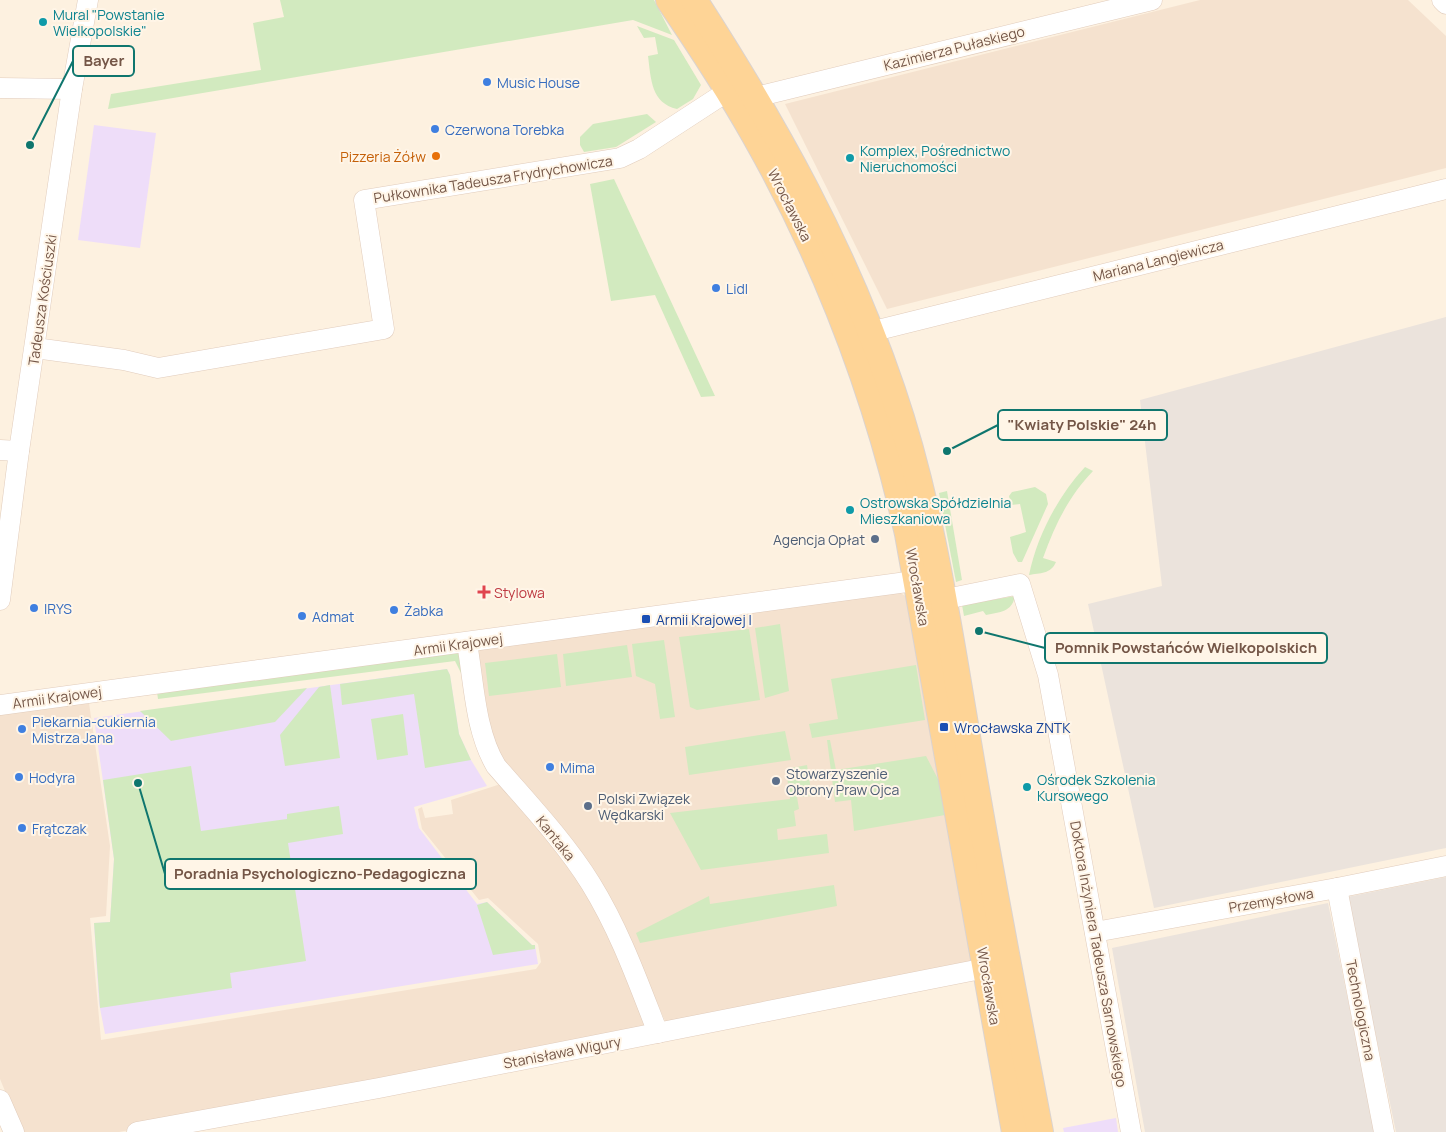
<svg xmlns="http://www.w3.org/2000/svg" width="1446" height="1132" font-family="Manrope,sans-serif">
  <style>
    .residential { fill: #f5e2cf }
    .industrial { fill: #ebe3dc }
    .education { fill: #eeddf9 }
    .green { fill: #d2eabf }
    .lines { fill: none; stroke-linecap: round; stroke-linejoin: round }
    .minor-casing { stroke: #e1ccbc; stroke-width: 21 }
    .major-casing { stroke: #dbd3cf; stroke-width: 28 }
    .minor { stroke: #fff; stroke-width: 20 }
    .major { stroke: #fed496; stroke-width: 26 }
    .culture-dot { fill: #0f9aa8; stroke: #fff5e7; stroke-width: 2 }
    .shop-dot { fill: #3f7fe0; stroke: #fff5e7; stroke-width: 2 }
    .food-dot { fill: #e8710a; stroke: #fff5e7; stroke-width: 2 }
    .service-dot { fill: #5c6f8a; stroke: #fff5e7; stroke-width: 2 }
    .health-dot { fill: #e0444e; stroke: #fff5e7; stroke-width: 2 }
    .transit-dot { fill: #1a4fb4; stroke: #fff5e7; stroke-width: 2 }
    .labels { text-anchor: middle; dominant-baseline: central; stroke-width: 4; stroke-linejoin: round; paint-order: stroke }
    .culture-label { font-size: 14px; fill: #0d838f; stroke: #fff5e7; text-anchor: start }
    .street-label { font-size: 14px; fill: #745647; stroke: #fff5e7 }
    .shop-label { font-size: 14px; fill: #366cbe; stroke: #fff5e7; text-anchor: start }
    .food-label { font-size: 14px; fill: #c56008; stroke: #fff5e7; text-anchor: end }
    .service-label { font-size: 14px; fill: #4e5e75; stroke: #fff5e7; text-anchor: start }
    .health-label { font-size: 14px; fill: #be3a42; stroke: #fff5e7; text-anchor: start }
    .transit-label { font-size: 14px; fill: #164399; stroke: #fff5e7; text-anchor: start }
    .leader { fill: none; stroke: #0f766e; stroke-width: 2 }
    .callout-dot { fill: #0f766e; stroke: #fff5e7; stroke-width: 2 }
    .callout { fill: #fff5e7; stroke: #0f766e; stroke-width: 2 }
    .callout-label { font-size: 15px; text-anchor: middle; font-weight: bold; fill: #745647 }
  </style>
  <rect width="100%" height="100%" fill="#fdf1e0"/>
  <g class="residential">
    <polygon points="1200,0 1408,0 1446,36 1446,168 887,309 785,104"/>
    <polygon points="899,592 916,603 981,963 666,1023 636,957 495,754 474,648"/>
    <polygon points="89,703 110,846 106,916 90,918 101,1040 536,969 541,962 538,944 488,898 479,900 422,829 418,809 422,807 425,818 453,814 451,800 507,782 590,887 650,1030 119,1132 22,1132 0,1079 0,715"/>
  </g>
  <g class="industrial">
    <polygon points="1446,317 1446,848 1154,908 1088,604 1162,586 1140,400"/>
    <polygon points="1446,877 1446,1132 1396,1132 1347,897"/>
    <polygon points="1328,903 1375,1132 1145,1132 1112,948"/>
  </g>
  <g class="education">
    <polygon points="94,125 156,133 140,248 78,240"/>
    <polygon points="447,669 450,675 459,734 471,760 487,786 414,807 419,828 477,904 487,902 532,945 535,945 538,964 105,1034 99,1003 94,923 110,922 114,859 94,718"/>
    <polygon points="1116,1118 1118,1132 1064,1132 1063,1128"/>
  </g>
  <g class="green">
    <polygon points="280,0 654,0 672,35 633,20 108,109 111,94 261,70 253,23 284,17"/>
    <path d="M 637,26 L 674,40 L 701,85 L 693,99 L 677,109 C 651,103 651,79 648,56 L 658,54 L 655,37 L 644,38 Z"/>
    <polygon points="647,114 656,122 616,147 584,152 580,145 580,137 593,124"/>
    <polygon points="614,179 715,396 701,397 655,295 611,301 590,184"/>
    <path d="M 1085,467 L 1093,471 C 1068,497 1055,525 1043,558 L 1056,562 C 1051,574 1040,573 1029,575 C 1037,536 1058,496 1085,467 Z"/>
    <polygon points="1035,487 1046,494 1048,504 1022,562 1018,562 1013,553 1010,537 1026,532 1020,504 1011,505 1009,496 1012,492"/>
    <polygon points="947,491 962,580 956,582 939,493"/>
    <path d="M 1015,596 C 1012,612 1000,612 986,615 L 983,611 L 964,616 L 962,605 Z"/>
    <polygon points="780,624 789,691 765,698 755,628"/>
    <polygon points="749,629 760,700 697,710 690,707 679,637"/>
    <polygon points="664,640 675,717 660,719 655,684 636,676 632,644"/>
    <polygon points="627,645 632,677 566,686 563,654"/>
    <polygon points="461,651 492,765 485,767 470,728 463,677 455,661 158,699 157,692"/>
    <polygon points="557,654 561,687 489,696 485,663"/>
    <polygon points="916,665 925,720 812,738 809,724 838,719 831,679"/>
    <polygon points="447,669 450,675 459,734 471,760 425,768 414,694 342,705 340,684"/>
    <polygon points="330,685 340,758 285,766 280,735 319,687"/>
    <polygon points="307,688 275,722 171,741 140,711"/>
    <polygon points="403,714 408,755 377,760 371,719"/>
    <polygon points="785,731 791,760 689,775 685,747"/>
    <polygon points="827,740 830,740 836,770 926,756 939,781 945,815 854,831 851,800 835,802"/>
    <polygon points="807,765 812,796 797,797 799,809 794,811 796,826 777,829 778,840 827,834 829,853 701,870 670,813 790,799 786,769"/>
    <polygon points="191,766 201,831 287,819 287,814 339,806 343,834 288,843 306,961 230,973 232,988 100,1008 94,923 110,922 114,859 103,780"/>
    <polygon points="834,885 837,906 640,943 636,933 709,896 710,904"/>
    <polygon points="487,902 532,945 535,945 535,949 493,955 477,905"/>
  </g>
  <g class="lines">
    <defs>
      <g id="minor">
        <polyline points="1442,0 1446,4"/>
        <polyline points="0,88 72,89"/>
        <polyline points="858,335 1446,189"/>
        <polyline points="35,348 124,360 158,368 384,329 364,200 620,158 639,149 728,91 756,97 1152,0"/>
        <polyline points="0,450 19,451"/>
        <polyline points="0,600 19,451 72,89 88,0"/>
        <polyline points="931,602 1020,584 1048,675 1131,1132"/>
        <path d="M 467,643 C 474,683 475,731 496,766 C 529,804 565,842 591,884 C 620,931 638,982 658,1033"/>
        <polyline points="0,705 929,579"/>
        <polyline points="1337,888 1384,1132"/>
        <polyline points="1095,932 1337,888 1446,866"/>
        <polyline points="0,1100 14,1132"/>
        <polyline points="137,1132 379,1088 986,968"/>
      </g>
      <g id="major">
        <path d="M 669,0 C 699,44 728,88 754,134 C 825,259 877,395 908,534 L 1015,1132"/>
        <path d="M 694,0 C 776,127 843,246 892,390 C 932,507 949,632 970,754 C 991,880 1016,1006 1040,1132"/>
      </g>
    </defs>
    <use href="#minor" class="minor-casing"/>
    <use href="#major" class="major-casing"/>
    <use href="#minor" class="minor"/>
    <use href="#major" class="major"/>
  </g>
  <g class="culture-dot">
    <circle cx="43" cy="22" r="5"/>
    <circle cx="850" cy="158" r="5"/>
    <circle cx="850" cy="510" r="5"/>
    <circle cx="1027" cy="787" r="5"/>
  </g>
  <g class="shop-dot">
    <circle cx="487" cy="82" r="5"/>
    <circle cx="435" cy="129" r="5"/>
    <circle cx="716" cy="288" r="5"/>
    <circle cx="34" cy="608" r="5"/>
    <circle cx="394" cy="610" r="5"/>
    <circle cx="302" cy="616" r="5"/>
    <circle cx="22" cy="729" r="5"/>
    <circle cx="550" cy="767" r="5"/>
    <circle cx="19" cy="777" r="5"/>
    <circle cx="22" cy="828" r="5"/>
  </g>
  <circle class="food-dot" cx="436" cy="156" r="5"/>
  <g class="service-dot">
    <circle cx="875" cy="539" r="5"/>
    <circle cx="776" cy="781" r="5"/>
    <circle cx="588" cy="806" r="5"/>
  </g>
  <path class="health-dot" d="M481.5 584.5h5v5h5v5h-5v5h-5v-5h-5v-5h5z"/>
  <g class="transit-dot">
    <rect x="641" y="614" width="10" height="10" rx="2.5"/>
    <rect x="939" y="722" width="10" height="10" rx="2.5"/>
  </g>
  <g class="labels">
    <g class="culture-label">
      <text x="53" y="14">Mural "Powstanie<tspan x="53" dy="16">Wielkopolskie"</tspan></text>
      <text x="860" y="150">Komplex, Pośrednictwo<tspan x="860" dy="16">Nieruchomości</tspan></text>
      <text x="860" y="502">Ostrowska Spółdzielnia<tspan x="860" dy="16">Mieszkaniowa</tspan></text>
      <text x="1037" y="779">Ośrodek Szkolenia<tspan x="1037" dy="16">Kursowego</tspan></text>
    </g>
    <g class="street-label">
      <text transform="translate(954 48) rotate(-14)">Kazimierza Pułaskiego</text>
      <text transform="translate(493 179) rotate(-9)">Pułkownika Tadeusza Frydrychowicza</text>
      <text transform="translate(790 205) rotate(63)">Wrocławska</text>
      <text transform="translate(1158 260) rotate(-14)">Mariana Langiewicza</text>
      <text transform="translate(42 300) rotate(-82)">Tadeusza Kościuszki</text>
      <text transform="translate(918 587) rotate(80)">Wrocławska</text>
      <text transform="translate(458 644) rotate(-8)">Armii Krajowej</text>
      <text transform="translate(57 697) rotate(-8)">Armii Krajowej</text>
      <text transform="translate(556 838) rotate(51)">Kantaka</text>
      <text transform="translate(1271 900) rotate(-10)">Przemysłowa</text>
      <text transform="translate(1099 954) rotate(80)">Doktora Inżyniera Tadeusza Sarnowskiego</text>
      <text transform="translate(989 986) rotate(80)">Wrocławska</text>
      <text transform="translate(1361 1010) rotate(79)">Technologiczna</text>
      <text transform="translate(562 1052) rotate(-11)">Stanisława Wigury</text>
    </g>
    <g class="shop-label">
      <text x="497" y="82">Music House</text>
      <text x="445" y="129">Czerwona Torebka</text>
      <text x="726" y="288">Lidl</text>
      <text x="44" y="608">IRYS</text>
      <text x="404" y="610">Żabka</text>
      <text x="312" y="616">Admat</text>
      <text x="32" y="721">Piekarnia-cukiernia<tspan x="32" dy="16">Mistrza Jana</tspan></text>
      <text x="560" y="767">Mima</text>
      <text x="29" y="777">Hodyra</text>
      <text x="32" y="828">Frątczak</text>
    </g>
    <g class="food-label">
      <text x="426" y="156">Pizzeria Żółw</text>
    </g>
    <g class="service-label">
      <text x="865" y="539" text-anchor="end">Agencja Opłat</text>
      <text x="786" y="773">Stowarzyszenie<tspan x="786" dy="16">Obrony Praw Ojca</tspan></text>
      <text x="598" y="798">Polski Związek<tspan x="598" dy="16">Wędkarski</tspan></text>
    </g>
    <g class="health-label">
      <text x="494" y="592">Stylowa</text>
    </g>
    <g class="transit-label">
      <text x="656" y="619">Armii Krajowej I</text>
      <text x="954" y="727">Wrocławska ZNTK</text>
    </g>
  </g>
  <path class="leader" d="M30 145L73 61M947 451L998 425M979 631L1045 648M138 783L165 874"/>
  <g class="callout-dot">
    <circle cx="30" cy="145" r="5"/>
    <circle cx="947" cy="451" r="5"/>
    <circle cx="979" cy="631" r="5"/>
    <circle cx="138" cy="783" r="5"/>
  </g>
  <g class="callout">
    <rect x="73" y="46" width="61" height="30" rx="5"/>
    <rect x="998" y="410" width="169" height="30" rx="5"/>
    <rect x="1045" y="633" width="282" height="30" rx="5"/>
    <rect x="165" y="859" width="311" height="30" rx="5"/>
  </g>
  <g class="callout-label">
    <text x="104" y="66">Bayer</text>
    <text x="1082" y="430">"Kwiaty Polskie" 24h</text>
    <text x="1186" y="653">Pomnik Powstańców Wielkopolskich</text>
    <text x="320" y="879">Poradnia Psychologiczno-Pedagogiczna</text>
  </g>
</svg>
